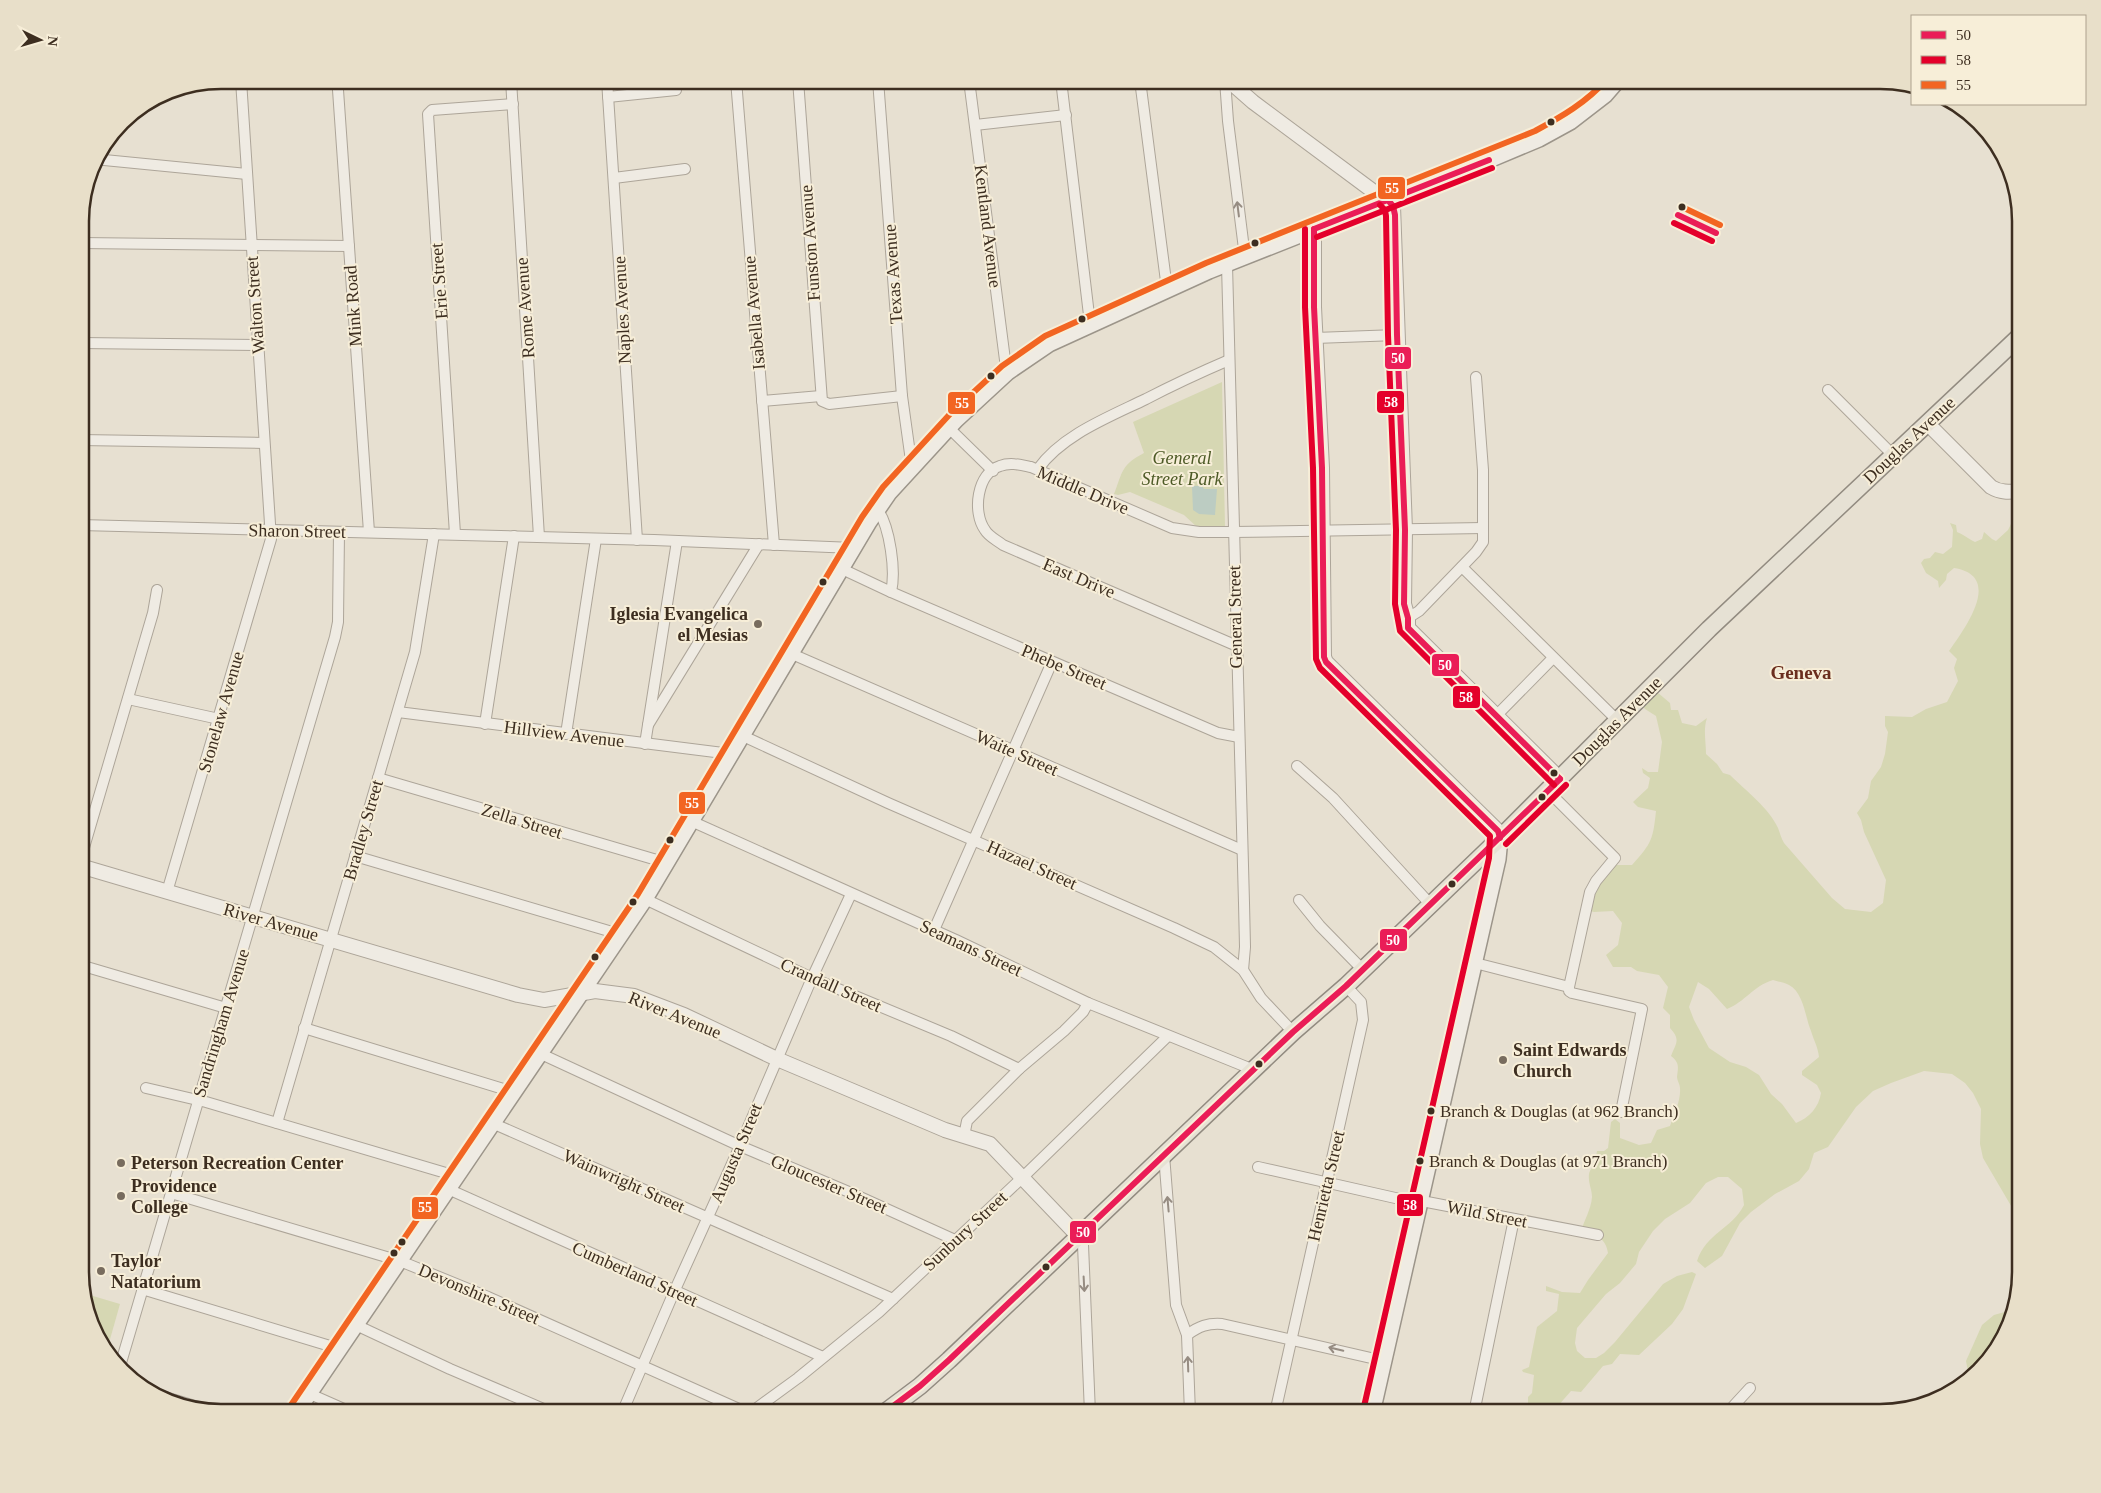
<svg xmlns="http://www.w3.org/2000/svg" width="2101" height="1493" font-family="Georgia,serif">
  <style>
    .green { fill: #d6d7b3; fill-rule: evenodd }
    .water { fill: #bcccc2 }
    .lines { fill: none; stroke-linecap: round; stroke-linejoin: round }
    .minor-casing { stroke: #ada599; stroke-width: 12 }
    .tertiary-casing { stroke: #ada599; stroke-width: 16 }
    .secondary-casing { stroke: #9c958a; stroke-width: 18 }
    .primary-casing { stroke: #928b80; stroke-width: 19 }
    .minor { stroke: #efebe3; stroke-width: 10 }
    .tertiary { stroke: #efebe3; stroke-width: 14 }
    .secondary { stroke: #efebe3; stroke-width: 15 }
    .primary { stroke: #e6e1d4; stroke-width: 16 }
    .bus-1-casing { stroke: #f7eed8; stroke-width: 10 }
    .bus-2-casing { stroke: #f7eed8; stroke-width: 10 }
    .bus-3-casing { stroke: #f7eed8; stroke-width: 10 }
    .bus-1 { stroke: #ea1d57; stroke-width: 6 }
    .bus-2 { stroke: #e4002b; stroke-width: 6 }
    .bus-3 { stroke: #f26522; stroke-width: 6 }
    .oneway { stroke: #968c82 }
    .bus-dot { fill: #3d2e20; stroke: #f7eed8; stroke-width: 2 }
    .poi-dot { fill: #786c5e; stroke: #f7eed8; stroke-width: 2 }
    .labels { text-anchor: middle; dominant-baseline: central; stroke-width: 4; stroke-linejoin: round; paint-order: stroke }
    .bus-label { font-size: 17px; fill: #3d2e20; stroke: #f7eed8; text-anchor: start }
    .street-label { font-size: 18px; fill: #3d2e20; stroke: #f7eed8 }
    .park-label { font-size: 18px; font-style: italic; fill: #4d5a26; stroke: #f7eed8 }
    .poi-label { font-size: 18px; font-weight: bold; fill: #3d2e20; stroke: #f7eed8; text-anchor: start }
    .neighbourhood-label { font-size: 19px; font-weight: bold; fill: #6b2e1e; stroke: #f7eed8 }
    .rim { fill: none; stroke: #3d2e20; stroke-width: 2.5 }
    .line-badge { stroke: #f7eed8; stroke-width: 2 }
    .badge-label { font-size: 14px; text-anchor: middle; font-weight: bold; fill: #fff }
  </style>
  <rect width="100%" height="100%" fill="#e7e0d1"/>
  <g class="green">
    <path d="M 1222,382 L 1225,527 L 1197,527 L 1184,515 L 1130,492 L 1118,495 L 1114,494 C 1123,471 1121,465 1144,453 L 1133,422 Z"/>
    <path d="M 1950,523 L 1956,525 L 1957,532 C 1965,535 1968,539 1975,542 L 1982,539 L 1984,532 L 1992,539 L 1996,541 L 2008,530 L 2011,524 L 2021,527 L 2021,1265 L 2013,1253 L 2018,1223 L 2017,1216 L 1983,1158 L 1980,1144 L 1981,1109 L 1973,1093 L 1965,1083 L 1952,1074 L 1924,1071 L 1891,1083 L 1873,1091 L 1856,1107 L 1828,1147 L 1814,1153 L 1809,1169 L 1799,1181 L 1775,1194 L 1751,1212 L 1740,1223 L 1722,1256 L 1705,1268 L 1697,1261 C 1707,1232 1731,1230 1744,1205 L 1742,1189 L 1728,1177 L 1718,1177 L 1706,1183 L 1690,1203 L 1665,1219 L 1653,1231 L 1639,1252 L 1636,1264 L 1620,1283 L 1606,1294 L 1577,1328 L 1575,1343 L 1577,1351 L 1585,1358 L 1596,1358 L 1604,1353 L 1615,1342 L 1663,1284 L 1677,1276 L 1692,1272 L 1696,1274 L 1683,1309 L 1672,1324 L 1639,1355 L 1620,1354 L 1612,1364 L 1603,1366 L 1581,1392 L 1571,1391 L 1557,1407 L 1554,1413 L 1528,1413 L 1528,1397 L 1532,1393 L 1534,1375 L 1523,1372 L 1522,1370 L 1529,1367 L 1537,1327 L 1557,1311 L 1559,1294 L 1546,1291 L 1546,1286 L 1562,1292 L 1580,1293 L 1588,1280 L 1608,1253 C 1606,1237 1595,1235 1581,1232 C 1584,1220 1591,1210 1592,1197 C 1592,1189 1588,1183 1589,1174 C 1590,1169 1593,1167 1595,1163 C 1596,1160 1596,1155 1597,1151 L 1604,1151 L 1608,1148 L 1611,1122 L 1615,1119 L 1620,1123 L 1620,1138 L 1639,1145 L 1651,1143 L 1657,1130 L 1670,1126 C 1674,1114 1681,1101 1680,1088 C 1680,1084 1677,1081 1677,1077 C 1678,1067 1680,1063 1671,1056 C 1676,1043 1681,1040 1670,1028 L 1670,1015 L 1663,1008 L 1668,987 L 1659,975 L 1637,971 L 1631,967 L 1613,967 L 1606,955 L 1618,945 L 1622,923 L 1613,911 L 1594,912 L 1582,909 L 1603,865 L 1632,865 C 1652,843 1653,839 1656,811 L 1638,807 L 1633,802 L 1648,788 L 1650,778 L 1643,773 L 1642,768 L 1648,772 L 1658,772 L 1662,742 L 1656,716 L 1645,709 L 1637,700 L 1651,687 L 1670,703 L 1671,710 L 1678,710 L 1682,723 L 1696,726 L 1707,718 C 1703,730 1706,741 1706,754 L 1717,764 L 1723,773 L 1730,775 C 1746,791 1769,808 1778,828 C 1780,833 1781,838 1784,843 L 1832,898 L 1845,909 L 1871,912 L 1883,903 L 1886,880 L 1864,832 L 1861,820 L 1857,813 L 1868,798 L 1871,781 L 1881,767 L 1885,754 L 1888,732 L 1885,726 L 1885,716 L 1912,717 L 1926,709 L 1947,702 L 1958,681 L 1954,668 L 1957,659 L 1949,651 C 1965,628 2004,576 1954,568 L 1947,574 L 1946,580 L 1939,588 L 1938,581 L 1926,573 L 1921,563 L 1924,559 L 1930,558 L 1935,552 L 1943,554 L 1952,547 L 1953,530 ZM 1773,980 C 1778,982 1784,982 1789,985 C 1804,993 1805,1017 1811,1031 C 1814,1041 1818,1047 1819,1057 L 1802,1071 L 1802,1075 L 1817,1085 L 1821,1093 C 1819,1107 1809,1118 1796,1123 L 1782,1104 L 1771,1094 L 1759,1075 L 1746,1067 L 1730,1062 L 1709,1048 L 1694,1020 L 1689,1007 L 1698,982 L 1709,989 L 1727,1009 C 1745,1002 1753,986 1773,980 Z"/>
    <polygon points="83,1293 120,1304 107,1350 95,1335"/>
    <polygon points="2015,1309 2014,1318 1992,1358 1969,1377 1966,1361 1982,1325 1994,1315"/>
  </g>
  <polygon class="water" points="1202,486 1204,489 1217,489 1215,515 1199,514 1193,510 1192,486"/>
  <g class="lines">
    <defs>
      <g id="minor">
        <polyline points="339,80 338,90 369,532"/>
        <polyline points="511,80 539,537"/>
        <polyline points="607,80 637,540"/>
        <polyline points="736,80 774,545"/>
        <polyline points="798,80 822,401 829,404 902,396"/>
        <polyline points="878,80 902,396 912,468"/>
        <polyline points="969,80 1005,360 1008,372"/>
        <polyline points="1061,80 1089,315 1093,324"/>
        <polyline points="1140,80 1167,289"/>
        <polyline points="1225,80 1228,121 1245,257"/>
        <polyline points="608,97 676,90"/>
        <polyline points="975,125 1066,115"/>
        <polyline points="94,159 247,174"/>
        <polyline points="614,178 685,169"/>
        <polyline points="80,243 349,246"/>
        <polyline points="1227,265 1244,903 1245,947 1243,970"/>
        <polyline points="1315,338 1397,335"/>
        <polyline points="80,343 257,345"/>
        <polyline points="1828,390 1893,455"/>
        <polyline points="762,401 821,396"/>
        <polyline points="949,428 993,471"/>
        <polyline points="80,440 264,443"/>
        <path d="M 1038,469 C 1062,435 1109,417 1146,399 C 1173,385 1201,372 1229,360"/>
        <path d="M 878,510 C 890,528 896,571 891,592"/>
        <polyline points="80,525 654,540 854,548"/>
        <polyline points="455,534 428,114 432,110 513,104"/>
        <polyline points="1462,567 1618,721"/>
        <polyline points="842,569 891,592 1218,733 1239,737"/>
        <polyline points="1408,618 1419,611 1476,552 1483,542 1483,470 1476,377"/>
        <path d="M 1237,646 L 1003,545 C 997,540 989,537 985,530 C 972,512 977,473 1000,466 C 1010,462 1021,465 1031,467 L 1172,528 L 1199,532 L 1233,532 L 1483,528"/>
        <polyline points="792,654 1242,850"/>
        <polyline points="128,699 219,719"/>
        <polyline points="398,712 731,754"/>
        <polyline points="1495,717 1553,658"/>
        <polyline points="485,724 514,536"/>
        <polyline points="648,725 759,544"/>
        <polyline points="566,734 596,539"/>
        <polyline points="743,736 888,803 1174,928 1214,947 1243,970 1261,998 1293,1032"/>
        <polyline points="645,744 677,541"/>
        <polyline points="1297,766 1333,798 1431,905"/>
        <polyline points="378,778 667,863"/>
        <polyline points="1548,791 1615,858 1596,881 1590,892 1569,987"/>
        <polyline points="691,821 956,940 1088,1003 1254,1070"/>
        <polyline points="355,856 619,934"/>
        <polyline points="80,861 153,613 157,590"/>
        <polyline points="167,892 271,539 241,80"/>
        <polyline points="645,899 812,978 951,1036 1019,1069"/>
        <polyline points="1299,900 1320,926 1363,970"/>
        <polyline points="934,930 1052,662"/>
        <polyline points="1475,963 1569,987"/>
        <polyline points="80,965 226,1008"/>
        <polyline points="1569,987 1569,991 1572,993 1642,1009 1621,1112"/>
        <polyline points="304,1028 513,1092"/>
        <polyline points="539,1053 740,1146 849,1192 955,1240"/>
        <polyline points="146,1088 206,1102 456,1176"/>
        <polyline points="277,1123 415,652 434,534"/>
        <polyline points="492,1123 893,1299"/>
        <polyline points="964,1136 967,1121 1019,1069 1064,1031 1083,1012 1088,1003"/>
        <polyline points="1164,1155 1176,1305 1187,1335 1190,1413"/>
        <polyline points="1258,1167 1413,1202 1427,1202 1598,1235"/>
        <polyline points="448,1189 823,1357"/>
        <polyline points="171,1193 400,1261 488,1297 748,1413"/>
        <polyline points="1078,1236 1083,1245 1090,1413"/>
        <polyline points="142,1289 340,1349"/>
        <polyline points="356,1325 450,1369 553,1413"/>
        <path d="M 1187,1335 C 1199,1326 1208,1323 1222,1324 L 1384,1361"/>
        <polyline points="120,1366 335,637 338,622 339,532"/>
        <polyline points="152,1393 218,1413"/>
        <polyline points="310,1394 353,1413"/>
        <polyline points="622,1413 674,1292 740,1146 812,978 851,894"/>
        <polyline points="750,1413 798,1378 879,1312 1023,1177 1168,1036"/>
        <polyline points="1275,1413 1363,1020 1361,1002 1346,986"/>
        <polyline points="1474,1413 1514,1219"/>
        <polyline points="1727,1413 1750,1388"/>
      </g>
      <g id="tertiary">
        <polyline points="1228,80 1253,102 1393,206 1405,530 1404,604 1408,618 1408,628 1560,779"/>
        <polyline points="1314,229 1314,307 1322,468 1324,657 1326,662 1498,831 1500,838"/>
        <path d="M 1927,423 L 1991,487 C 2001,493 2009,492 2021,491"/>
        <polyline points="80,866 518,995 544,1000 595,991 634,996 684,1015 777,1059 879,1102 945,1130 990,1144 1078,1236"/>
      </g>
      <g id="secondary">
        <polyline points="296,1413 645,899 869,522 889,493 956,420 1008,372 1049,344 1209,271 1489,160 1539,139 1570,122 1605,95 1618,80"/>
        <polyline points="1372,1413 1498,859 1500,838"/>
      </g>
      <polyline id="primary" points="884,1413 920,1386 949,1360 1293,1032 1346,986 1500,838 1709,629 2021,335"/>
    </defs>
    <use href="#minor" class="minor-casing"/>
    <use href="#tertiary" class="tertiary-casing"/>
    <use href="#secondary" class="secondary-casing"/>
    <use href="#primary" class="primary-casing"/>
    <use href="#minor" class="minor"/>
    <use href="#tertiary" class="tertiary"/>
    <use href="#secondary" class="secondary"/>
    <use href="#primary" class="primary"/>
    <defs>
      <g id="bus-1">
        <polyline points="1387,199 1393,206 1395,215 1397,335 1405,530 1404,604 1408,618 1408,628 1560,779"/>
        <polyline points="1678,215 1716,233"/>
        <polyline points="1314,229 1314,307 1322,468 1324,657 1326,662 1498,831 1500,838"/>
        <polyline points="1314,229 1489,160"/>
        <polyline points="884,1413 920,1386 949,1360 1293,1032 1346,986 1560,779"/>
      </g>
      <g id="bus-2">
        <polyline points="1380,205 1385,210 1386,216 1388,335 1396,530 1395,604 1400,631 1554,785"/>
        <polyline points="1674,223 1712,241"/>
        <polyline points="1305,229 1305,307 1313,468 1316,659 1320,668 1490,836 1489,858 1363,1411"/>
        <polyline points="1317,237 1492,168"/>
        <polyline points="1506,844 1566,785"/>
      </g>
      <g id="bus-3">
        <polyline points="1682,207 1720,225"/>
        <path d="M 289,1408 L 638,894 L 862,517 L 883,487 L 950,414 L 1002,366 L 1045,336 L 1206,263 L 1535,131 C 1561,117 1587,102 1606,80"/>
      </g>
    </defs>
    <use href="#bus-1" class="bus-1-casing"/>
    <use href="#bus-2" class="bus-2-casing"/>
    <use href="#bus-3" class="bus-3-casing"/>
    <use href="#bus-1" class="bus-1"/>
    <use href="#bus-2" class="bus-2"/>
    <use href="#bus-3" class="bus-3"/>
  </g>
  <defs><path id="oneway-shaft" d="M-6 0H5M1.5-3L5.5 0L1.5 3" fill="none" stroke-width="1.6" stroke-linecap="round" stroke-linejoin="round" transform="scale(1.25)"/></defs>
  <g class="oneway">
    <use href="#oneway-shaft" transform="translate(1238 209) rotate(-97)"/>
    <use href="#oneway-shaft" transform="translate(1168 1204) rotate(-95)"/>
    <use href="#oneway-shaft" transform="translate(1084 1284) rotate(87)"/>
    <use href="#oneway-shaft" transform="translate(1336 1349) rotate(-167)"/>
    <use href="#oneway-shaft" transform="translate(1188 1364) rotate(-92)"/>
  </g>
  <g class="bus-dot">
    <circle cx="1551" cy="122" r="4.5"/>
    <circle cx="1682" cy="207" r="4.5"/>
    <circle cx="1255" cy="243" r="4.5"/>
    <circle cx="1082" cy="319" r="4.5"/>
    <circle cx="991" cy="376" r="4.5"/>
    <circle cx="823" cy="582" r="4.5"/>
    <circle cx="1554" cy="773" r="4.5"/>
    <circle cx="1542" cy="797" r="4.5"/>
    <circle cx="670" cy="840" r="4.5"/>
    <circle cx="1452" cy="884" r="4.5"/>
    <circle cx="633" cy="902" r="4.5"/>
    <circle cx="595" cy="957" r="4.5"/>
    <circle cx="1259" cy="1064" r="4.5"/>
    <circle cx="1431" cy="1111" r="4.5"/>
    <circle cx="1420" cy="1161" r="4.5"/>
    <circle cx="402" cy="1242" r="4.5"/>
    <circle cx="394" cy="1253" r="4.5"/>
    <circle cx="1046" cy="1267" r="4.5"/>
  </g>
  <g class="poi-dot">
    <circle cx="758" cy="624" r="5"/>
    <circle cx="1503" cy="1060" r="5"/>
    <circle cx="121" cy="1163" r="5"/>
    <circle cx="121" cy="1196" r="5"/>
    <circle cx="101" cy="1271" r="5"/>
  </g>
  <g class="labels">
    <g class="bus-label">
      <text x="1440" y="1111">Branch &amp; Douglas (at 962 Branch)</text>
      <text x="1429" y="1161">Branch &amp; Douglas (at 971 Branch)</text>
    </g>
    <g class="street-label">
      <text transform="translate(988 226) rotate(83)">Kentland Avenue</text>
      <text transform="translate(810 243) rotate(-94)">Funston Avenue</text>
      <text transform="translate(893 274) rotate(-94)">Texas Avenue</text>
      <text transform="translate(439 281) rotate(-94)">Erie Street</text>
      <text transform="translate(255 305) rotate(-94)">Walton Street</text>
      <text transform="translate(353 306) rotate(-94)">Mink Road</text>
      <text transform="translate(525 308) rotate(-94)">Rome Avenue</text>
      <text transform="translate(622 310) rotate(-93)">Naples Avenue</text>
      <text transform="translate(754 313) rotate(-95)">Isabella Avenue</text>
      <text transform="translate(1909 440) rotate(-43)">Douglas Avenue</text>
      <text transform="translate(1083 490) rotate(23)">Middle Drive</text>
      <text transform="translate(297 531) rotate(1)">Sharon Street</text>
      <text transform="translate(1079 578) rotate(23)">East Drive</text>
      <text transform="translate(1235 617) rotate(-91)">General Street</text>
      <text transform="translate(1064 667) rotate(23)">Phebe Street</text>
      <text transform="translate(221 712) rotate(-74)">Stonelaw Avenue</text>
      <text transform="translate(1617 721) rotate(-45)">Douglas Avenue</text>
      <text transform="translate(564 734) rotate(7)">Hillview Avenue</text>
      <text transform="translate(1017 753) rotate(24)">Waite Street</text>
      <text transform="translate(522 821) rotate(17)">Zella Street</text>
      <text transform="translate(363 830) rotate(-74)">Bradley Street</text>
      <text transform="translate(1032 865) rotate(24)">Hazael Street</text>
      <text transform="translate(271 922) rotate(16)">River Avenue</text>
      <text transform="translate(971 948) rotate(25)">Seamans Street</text>
      <text transform="translate(831 985) rotate(24)">Crandall Street</text>
      <text transform="translate(675 1015) rotate(22)">River Avenue</text>
      <text transform="translate(221 1023) rotate(-73)">Sandringham Avenue</text>
      <text transform="translate(736 1153) rotate(-67)">Augusta Street</text>
      <text transform="translate(624 1181) rotate(24)">Wainwright Street</text>
      <text transform="translate(829 1184) rotate(23)">Gloucester Street</text>
      <text transform="translate(1326 1186) rotate(-77)">Henrietta Street</text>
      <text transform="translate(1487 1214) rotate(11)">Wild Street</text>
      <text transform="translate(965 1231) rotate(-43)">Sunbury Street</text>
      <text transform="translate(635 1274) rotate(24)">Cumberland Street</text>
      <text transform="translate(479 1294) rotate(23)">Devonshire Street</text>
    </g>
    <g class="park-label">
      <text x="1182" y="458">General<tspan x="1182" dy="21">Street Park</tspan></text>
    </g>
    <g class="poi-label">
      <text x="748" y="614" text-anchor="end">Iglesia Evangelica<tspan x="748" dy="21">el Mesias</tspan></text>
      <text x="1513" y="1050">Saint Edwards<tspan x="1513" dy="21">Church</tspan></text>
      <text x="131" y="1163">Peterson Recreation Center</text>
      <text x="131" y="1186">Providence<tspan x="131" dy="21">College</tspan></text>
      <text x="111" y="1261">Taylor<tspan x="111" dy="21">Natatorium</tspan></text>
    </g>
    <g class="neighbourhood-label">
      <text x="1801" y="672">Geneva</text>
    </g>
  </g>
  <path d="M0 0H2101V1493H0ZM221 89H1880A132 132 0 0 1 2012 221V1272A132 132 0 0 1 1880 1404H221A132 132 0 0 1 89 1272V221A132 132 0 0 1 221 89Z" fill="#e8dfc9" fill-rule="evenodd"/>
  <path class="rim" d="M221 89H1880A132 132 0 0 1 2012 221V1272A132 132 0 0 1 1880 1404H221A132 132 0 0 1 89 1272V221A132 132 0 0 1 221 89Z"/>
  <g class="line-badge">
    <rect x="1377" y="176" width="29" height="24" rx="5" fill="#f26522"/>
    <rect x="1384" y="346" width="28" height="24" rx="5" fill="#ea1d57"/>
    <rect x="1376" y="390" width="29" height="24" rx="5" fill="#e4002b"/>
    <rect x="947" y="391" width="29" height="24" rx="5" fill="#f26522"/>
    <rect x="1431" y="653" width="29" height="24" rx="5" fill="#ea1d57"/>
    <rect x="1452" y="685" width="29" height="24" rx="5" fill="#e4002b"/>
    <rect x="678" y="791" width="28" height="24" rx="5" fill="#f26522"/>
    <rect x="1379" y="928" width="29" height="24" rx="5" fill="#ea1d57"/>
    <rect x="1396" y="1193" width="28" height="24" rx="5" fill="#e4002b"/>
    <rect x="411" y="1196" width="28" height="24" rx="5" fill="#f26522"/>
    <rect x="1069" y="1220" width="28" height="24" rx="5" fill="#ea1d57"/>
  </g>
  <g class="badge-label">
    <text x="1392" y="193">55</text>
    <text x="1398" y="363">50</text>
    <text x="1391" y="407">58</text>
    <text x="962" y="408">55</text>
    <text x="1445" y="670">50</text>
    <text x="1466" y="702">58</text>
    <text x="692" y="808">55</text>
    <text x="1393" y="945">50</text>
    <text x="1410" y="1210">58</text>
    <text x="425" y="1212">55</text>
    <text x="1083" y="1237">50</text>
  </g>
  <rect x="1911" y="15" width="175" height="90" fill="#f7eed8" stroke="#ada18e"/>
  <rect x="1921" y="31" width="25" height="8" fill="#ea1d57" stroke="#ada18e"/>
  <text x="1956" y="40" font-size="15" fill="#3d2e20">50</text>
  <rect x="1921" y="56" width="25" height="8" fill="#e4002b" stroke="#ada18e"/>
  <text x="1956" y="65" font-size="15" fill="#3d2e20">58</text>
  <rect x="1921" y="81" width="25" height="8" fill="#f26522" stroke="#ada18e"/>
  <text x="1956" y="90" font-size="15" fill="#3d2e20">55</text>
  <g transform="translate(40 40) rotate(95)" stroke="#f7eed8" stroke-width="4" paint-order="stroke">
  <path d="M0-4L9 19L0 12L-9 19Z" fill="#3d2e20"/>
  <text y="-8" font-size="14" font-weight="bold" text-anchor="middle" fill="#3d2e20">N</text>
  </g>
</svg>
